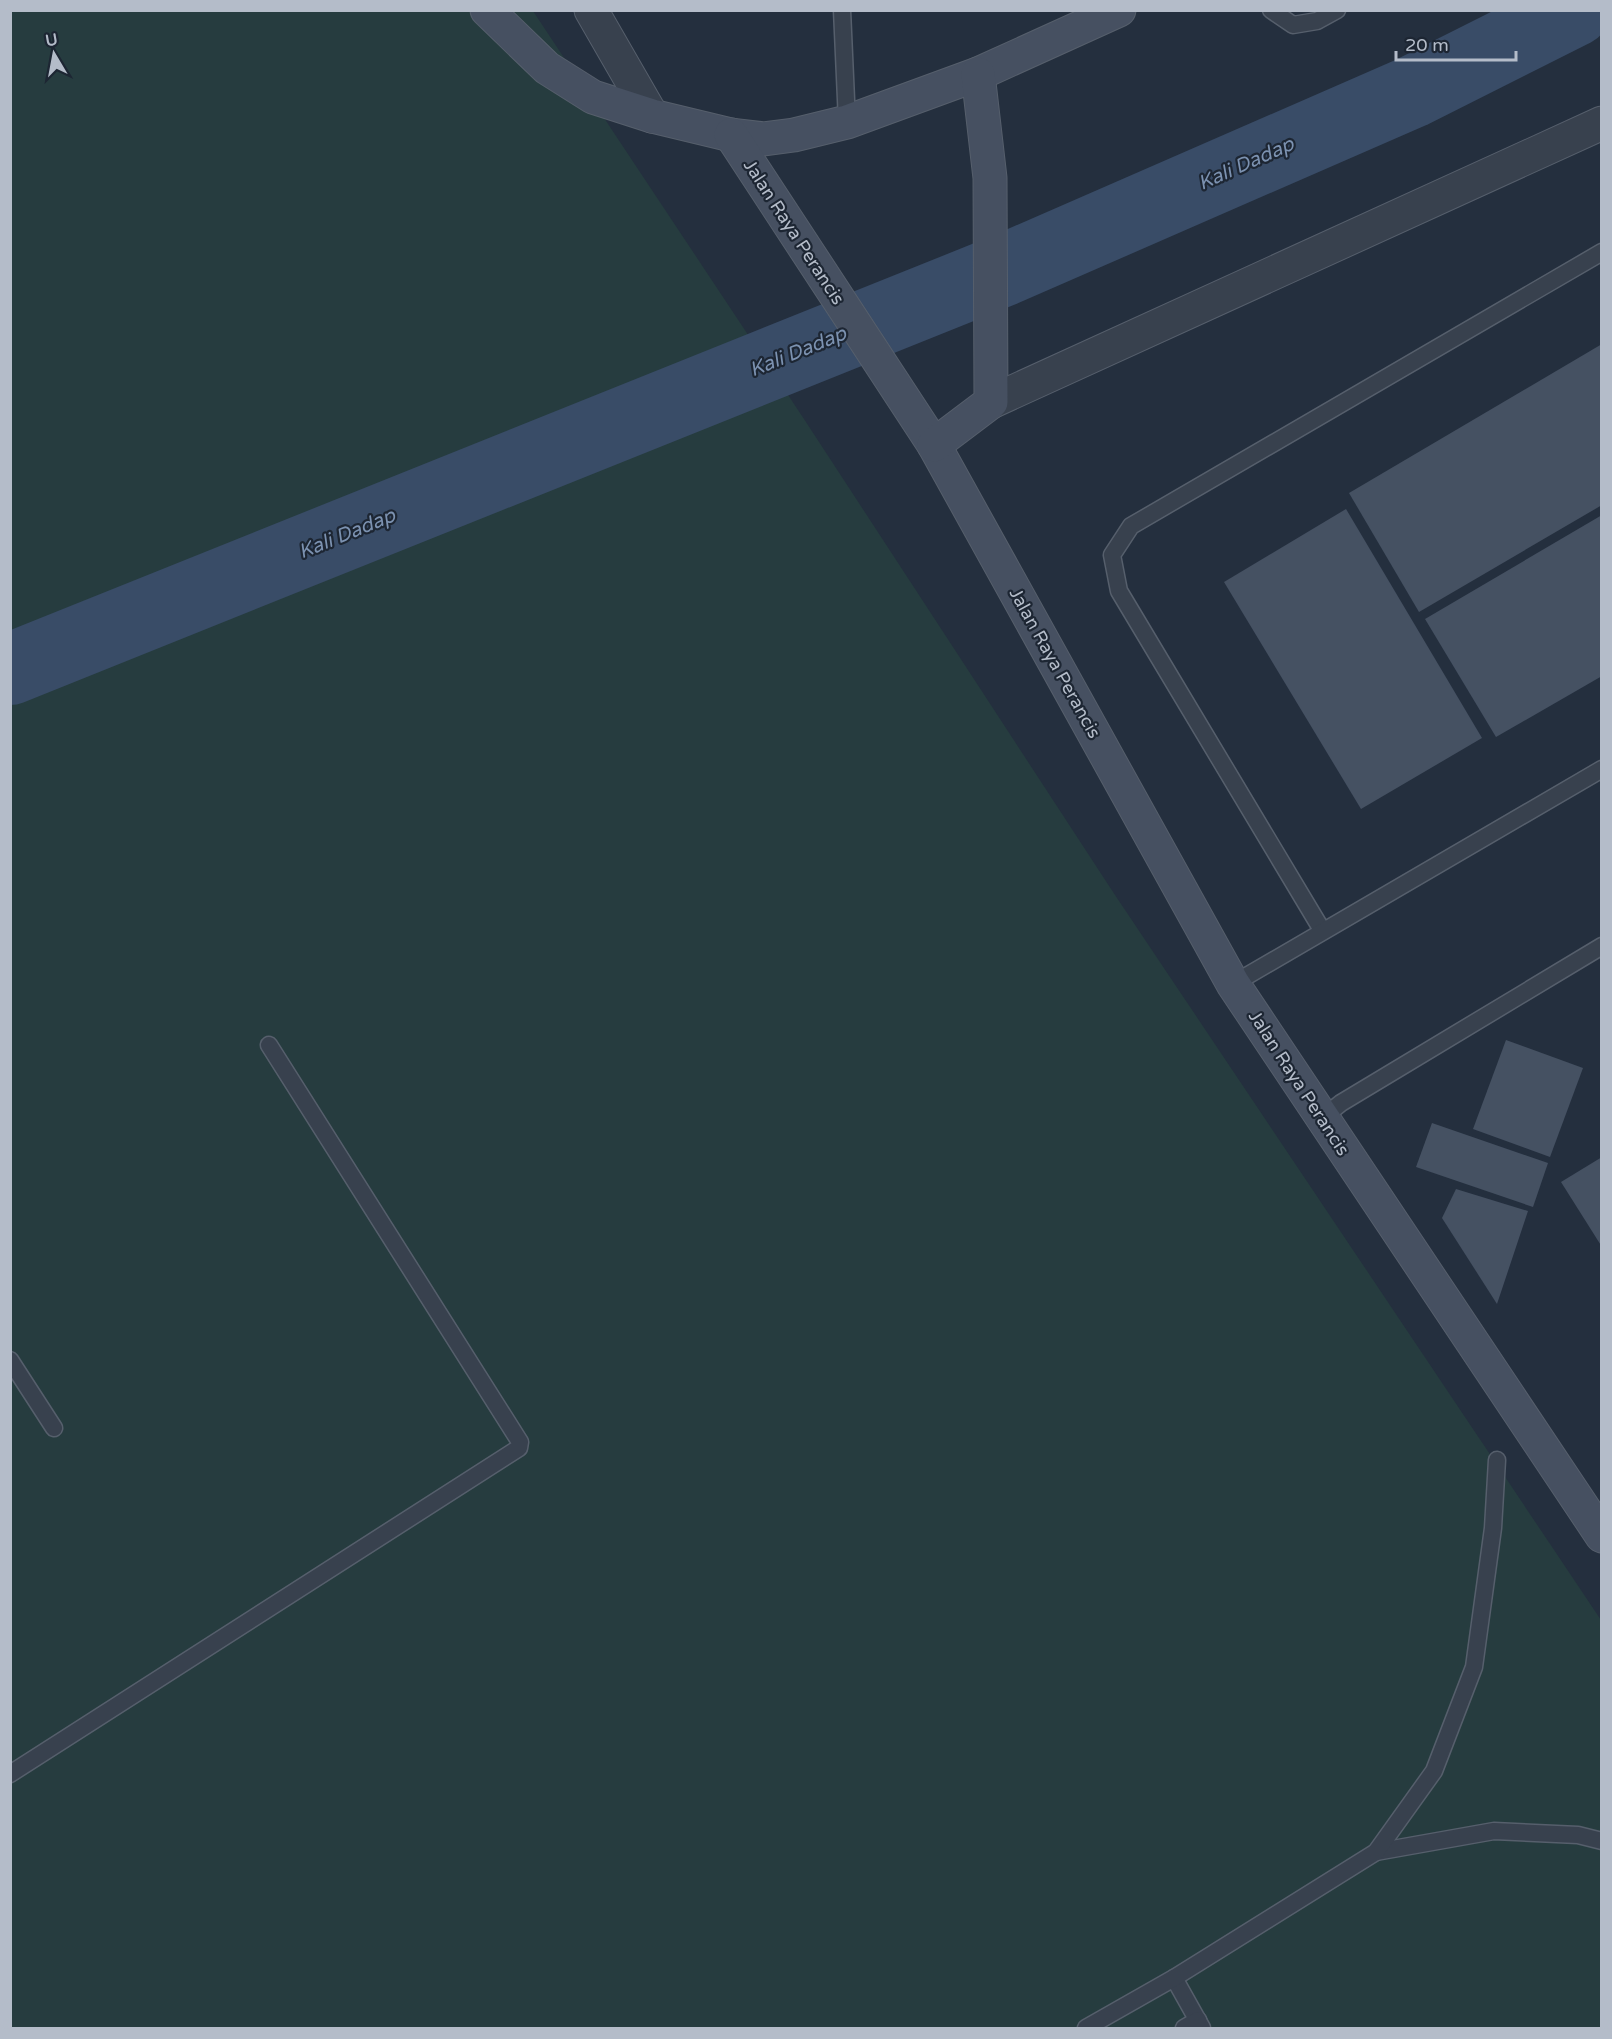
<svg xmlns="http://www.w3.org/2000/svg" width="1612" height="2039" font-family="'Varela Round',sans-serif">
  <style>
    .green { fill: #263c3f }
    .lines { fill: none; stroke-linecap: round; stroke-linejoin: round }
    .river { stroke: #394c67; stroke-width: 72 }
    .building { fill: #455162 }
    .lane-casing { stroke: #565f6c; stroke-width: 19 }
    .street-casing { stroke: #565f6c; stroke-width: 35 }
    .secondary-casing { stroke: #565f6c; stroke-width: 35 }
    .lane { stroke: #38414e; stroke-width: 16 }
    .street { stroke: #38414e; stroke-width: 33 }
    .secondary { stroke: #465061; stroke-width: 33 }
    .labels { text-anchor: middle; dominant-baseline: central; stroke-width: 4.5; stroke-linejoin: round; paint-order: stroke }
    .street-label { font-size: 18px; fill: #b4bcc9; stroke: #1d2633 }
    .water-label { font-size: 20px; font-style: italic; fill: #7c92b1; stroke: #1d2633 }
  </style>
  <rect width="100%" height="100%" fill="#242f3e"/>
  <polygon class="green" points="11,11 533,11 804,419 1115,895 1601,1620 1601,2028 11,2028"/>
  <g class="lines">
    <polyline class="river" points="10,669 1004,270 1412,92 1575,10"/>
  </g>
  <g class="building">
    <polygon points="1602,344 1602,505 1419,612 1349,493"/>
    <polygon points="1346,509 1482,738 1361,809 1224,582"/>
    <polygon points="1602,515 1602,676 1496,737 1425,619"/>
    <polygon points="1506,1040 1583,1068 1550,1157 1473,1129"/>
    <polygon points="1432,1123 1548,1163 1533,1207 1416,1167"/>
    <polygon points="1602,1157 1602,1247 1561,1182"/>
    <polygon points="1456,1189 1528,1211 1497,1304 1442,1218"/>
  </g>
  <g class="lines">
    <defs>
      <g id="lane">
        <polyline points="842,10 847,122"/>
        <polyline points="1271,10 1293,25 1317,21 1337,10"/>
        <polyline points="1322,930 1119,591 1112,555 1131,526 1602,252"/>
        <polyline points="1233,984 1602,769"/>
        <polyline points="1321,1119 1341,1103 1602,946"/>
        <polyline points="10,1360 54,1428"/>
        <polyline points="10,1774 519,1448 520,1442 269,1045"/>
        <polyline points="1376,1852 1494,1831 1578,1835 1602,1841"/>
        <polyline points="1174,1978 1202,2028"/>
        <polyline points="1086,2028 1174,1978 1376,1852 1434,1771 1474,1667 1493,1528 1497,1460"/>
        <polyline points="1184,2028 1198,2020"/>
      </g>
      <g id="street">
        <polyline points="591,10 652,116"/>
        <polyline points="991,402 1602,123"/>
      </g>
      <g id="secondary">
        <polyline points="487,10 547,68 593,97 652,116 731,135 764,139 794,135 847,122 978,74 1119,10"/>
        <polyline points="731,135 934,445 1233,984 1602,1536"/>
        <polyline points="934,445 991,402 990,178 978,74"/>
      </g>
    </defs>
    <use href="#lane" class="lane-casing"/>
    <use href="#street" class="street-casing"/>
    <use href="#secondary" class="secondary-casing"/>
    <use href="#lane" class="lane"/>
    <use href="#street" class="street"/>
    <use href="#secondary" class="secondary"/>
  </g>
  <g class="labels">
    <g class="street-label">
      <text transform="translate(794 232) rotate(57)">Jalan Raya Perancis</text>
      <text transform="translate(1055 663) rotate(61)">Jalan Raya Perancis</text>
      <text transform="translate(1299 1083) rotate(57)">Jalan Raya Perancis</text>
    </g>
    <g class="water-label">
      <text transform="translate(1246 164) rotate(-24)">Kali Dadap</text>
      <text transform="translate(798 352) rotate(-22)">Kali Dadap</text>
      <text transform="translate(347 534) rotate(-22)">Kali Dadap</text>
    </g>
  </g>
  <rect width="1612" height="2039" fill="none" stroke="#b4bcc9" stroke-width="24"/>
  <g transform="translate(54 54) rotate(350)" stroke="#1d2633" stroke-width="4.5" paint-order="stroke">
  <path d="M0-4.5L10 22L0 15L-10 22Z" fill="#b4bcc9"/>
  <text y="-9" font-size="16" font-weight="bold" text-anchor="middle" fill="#b4bcc9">U</text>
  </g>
  <path d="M1396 51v9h120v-9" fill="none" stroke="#b4bcc9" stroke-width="3"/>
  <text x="1405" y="51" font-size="18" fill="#b4bcc9" stroke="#1d2633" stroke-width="4.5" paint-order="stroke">20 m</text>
</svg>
